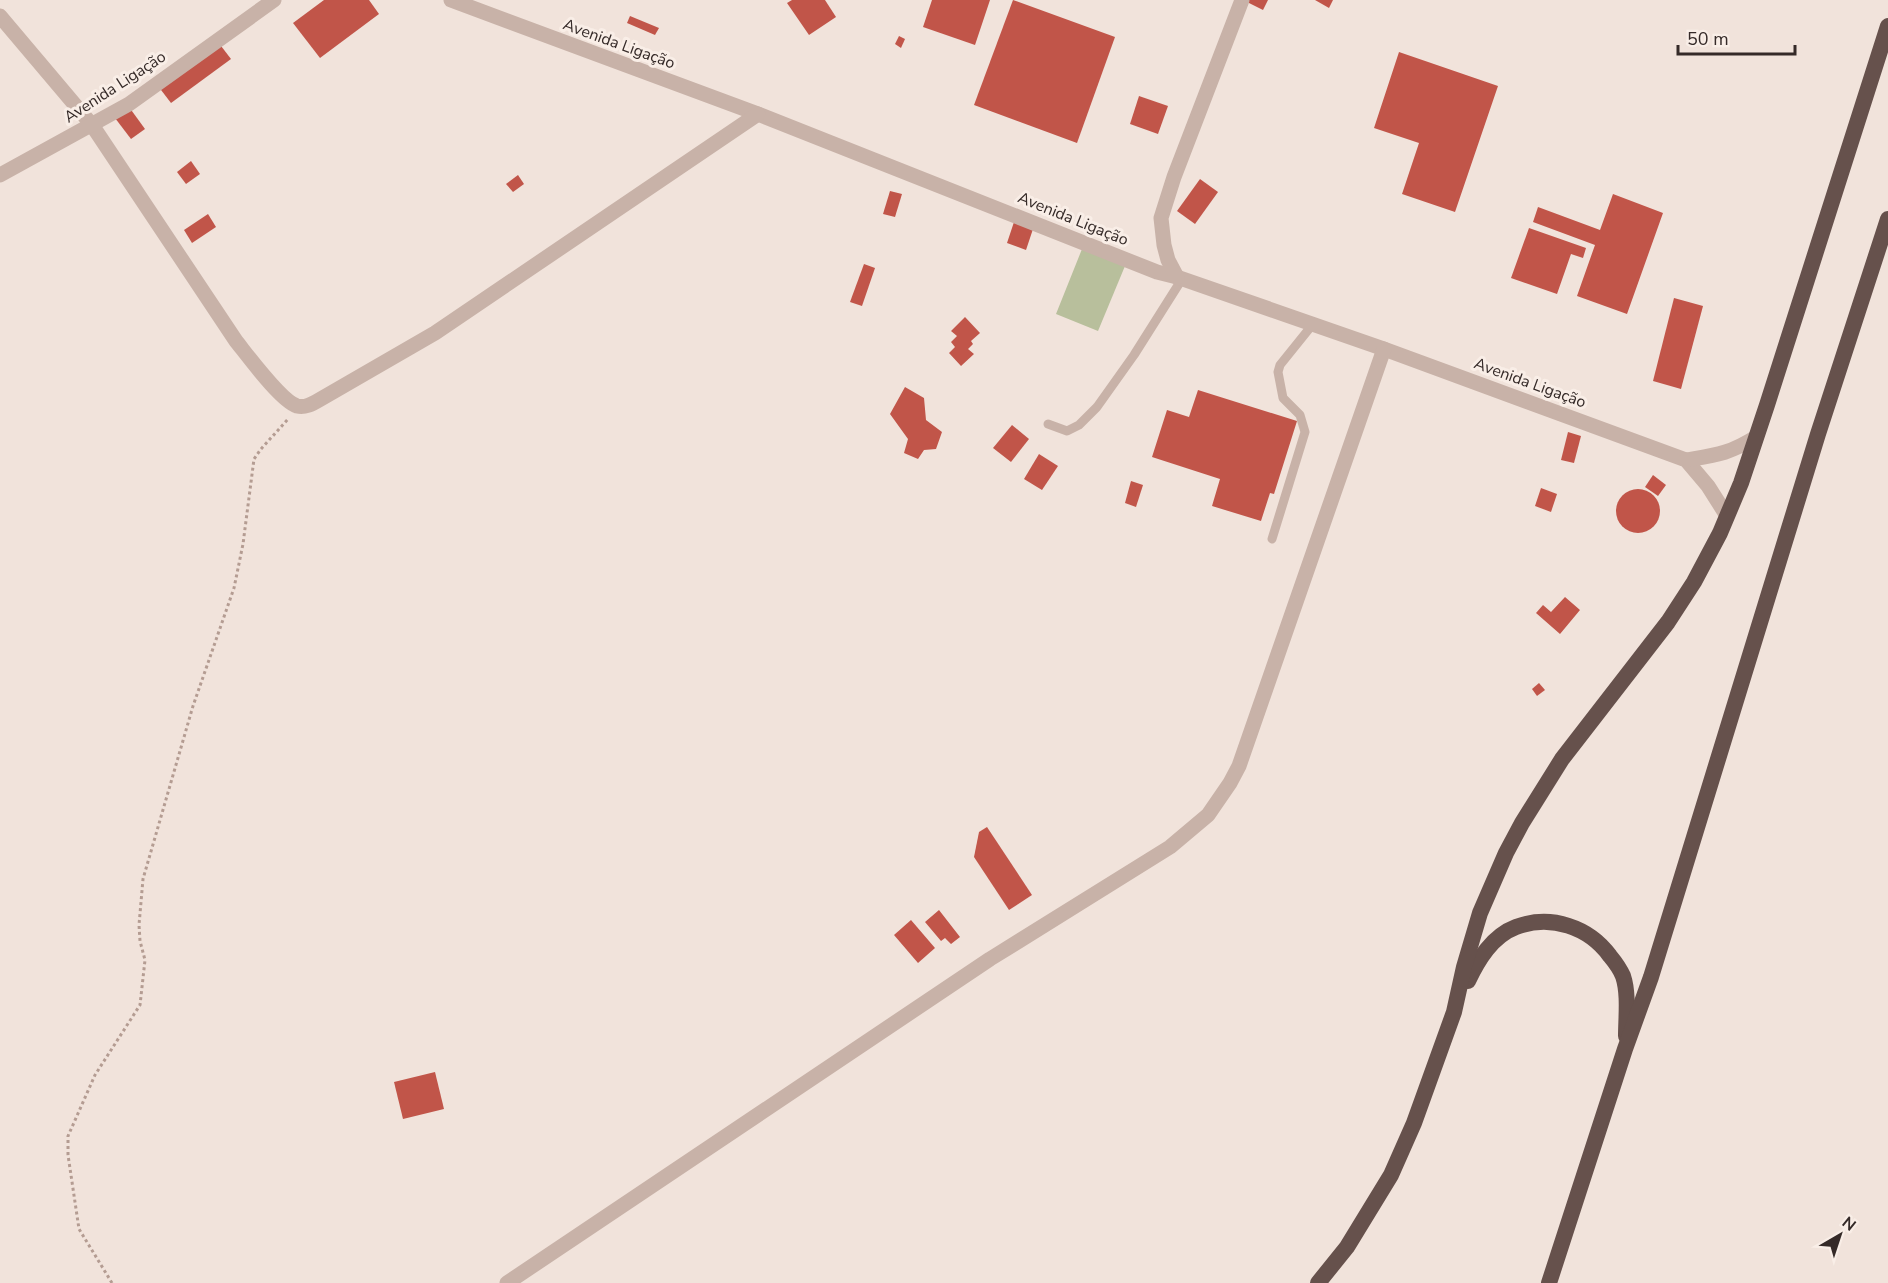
<svg xmlns="http://www.w3.org/2000/svg" width="1888" height="1283" font-family="'Nunito Sans',sans-serif">
  <style>
    .green { fill: #b8bf9c }
    .building { fill: #c15549 }
    .lines { fill: none; stroke-linecap: round; stroke-linejoin: round }
    .path { stroke: #b49c92; stroke-width: 3; stroke-dasharray: 3 3; stroke-linecap: butt }
    .service { stroke: #c8b2a8; stroke-width: 9 }
    .minor { stroke: #c8b2a8; stroke-width: 15 }
    .trunk { stroke: #66514c; stroke-width: 16 }
    .labels { text-anchor: middle; dominant-baseline: central; stroke-width: 6; stroke-linejoin: round; paint-order: stroke }
    .street-label { font-size: 16px; fill: #352a28; stroke: #f9eee7 }
  </style>
  <rect width="100%" height="100%" fill="#f1e3db"/>
  <polygon class="green" points="1082,249 1125,266 1098,331 1056,314"/>
  <g class="building">
    <polygon points="324,0 369,0 379,14 320,58 293,23"/>
    <polygon points="792,0 825,0 836,17 809,35 787,3"/>
    <polygon points="932,0 990,0 975,45 923,27"/>
    <polygon points="1013,0 1115,37 1077,143 974,105"/>
    <polygon points="1243,0 1268,0 1263,10"/>
    <polygon points="1315,0 1333,0 1329,8"/>
    <polygon points="630,16 659,28 655,35 627,23"/>
    <polygon points="899,36 905,39 901,48 895,44"/>
    <polygon points="218,42 231,59 171,103 158,86"/>
    <polygon points="1399,52 1498,86 1455,212 1402,194 1419,143 1374,128"/>
    <polygon points="1139,96 1168,106 1158,134 1130,124"/>
    <polygon points="129,107 145,129 131,139 115,118"/>
    <polygon points="191,161 200,174 186,184 177,172"/>
    <polygon points="518,175 524,184 513,192 506,184"/>
    <polygon points="1200,179 1218,192 1195,224 1177,211"/>
    <polygon points="890,191 902,194 895,217 883,214"/>
    <polygon points="1613,194 1663,213 1627,314 1577,296 1595,245 1533,222 1538,207 1600,230"/>
    <polygon points="208,214 216,227 192,243 184,230"/>
    <polygon points="1014,222 1033,229 1026,250 1007,243"/>
    <polygon points="1529,228 1586,248 1583,258 1571,254 1557,294 1511,278"/>
    <polygon points="864,264 875,268 862,306 850,302"/>
    <polygon points="1674,298 1703,306 1681,389 1653,381"/>
    <polygon points="965,317 980,333 971,341 973,344 968,349 974,354 961,366 949,353 955,347 951,342 957,336 951,331"/>
    <polygon points="905,387 924,398 926,420 942,432 936,449 924,450 918,459 904,453 908,439 890,414"/>
    <polygon points="1198,390 1297,421 1274,494 1270,493 1261,521 1212,506 1220,479 1152,457 1167,410 1189,417"/>
    <polygon points="1012,425 1029,439 1011,462 993,448"/>
    <polygon points="1568,432 1581,436 1574,463 1561,460"/>
    <polygon points="1039,454 1058,466 1042,490 1024,479"/>
    <polygon points="1653,475 1666,485 1658,496 1645,487"/>
    <polygon points="1131,481 1143,485 1136,507 1125,503"/>
    <polygon points="1541,488 1557,494 1551,512 1535,506"/>
    <circle cx="1638" cy="511" r="22"/>
    <polygon points="1565,597 1580,610 1560,634 1536,613 1543,605 1551,612"/>
    <polygon points="1539,683 1545,690 1537,696 1532,689"/>
    <polygon points="987,827 1032,895 1009,910 974,857 979,832"/>
    <polygon points="939,910 960,937 951,944 945,938 941,941 925,922"/>
    <polygon points="911,920 935,948 918,963 894,935"/>
    <polygon points="435,1072 444,1109 403,1119 394,1082"/>
  </g>
  <g class="lines">
    <polyline class="path" points="112,1283 79,1229 68,1155 68,1136 95,1075 140,1005 145,960 140,941 139,925 143,879 193,706 234,588 243,544 254,459 261,449 289,418"/>
    <g class="service">
      <polyline points="1048,424 1067,431 1079,425 1097,407 1134,355 1182,279"/>
      <polyline points="1272,539 1305,432 1300,415 1283,398 1278,372 1280,365 1313,324"/>
    </g>
    <g class="minor">
      <polyline points="451,0 758,114 1157,272 1177,277 1384,349 1686,460 1708,486 1727,516"/>
      <path d="M 0,16 L 92,125 L 236,341 C 248,356 281,401 297,406 C 305,408 312,404 319,400 L 435,333 L 758,114"/>
      <polyline points="0,175 129,104 274,0"/>
      <polyline points="1177,277 1168,260 1164,245 1161,218 1174,177 1242,0"/>
      <path d="M 1686,460 C 1716,455 1729,454 1756,437"/>
      <polyline points="507,1283 990,959 1170,847 1208,815 1230,783 1239,766 1384,349"/>
    </g>
    <g class="trunk">
      <path d="M 1468,981 C 1478,960 1492,936 1516,927 C 1551,914 1589,927 1610,956 C 1615,962 1620,969 1623,976 C 1629,994 1626,1018 1626,1036"/>
      <polyline points="1318,1283 1347,1247 1391,1175 1414,1123 1454,1012 1464,967 1480,913 1506,853 1522,823 1562,759 1668,622 1694,582 1720,533 1741,483 1767,405 1888,26"/>
      <polyline points="1549,1283 1625,1049 1651,977 1818,434 1888,219"/>
    </g>
  </g>
  <g class="labels">
    <g class="street-label">
      <text transform="translate(619 44) rotate(20)">Avenida Ligação</text>
      <text transform="translate(115 87) rotate(-33)">Avenida Ligação</text>
      <text transform="translate(1073 219) rotate(22)">Avenida Ligação</text>
      <text transform="translate(1530 383) rotate(20)">Avenida Ligação</text>
    </g>
  </g>
  <g transform="translate(1840 1235) rotate(39)" stroke="#f9eee7" stroke-width="4.5" paint-order="stroke">
  <path d="M0-4.5L10 22L0 15L-10 22Z" fill="#352a28"/>
  <text y="-9" font-size="16" font-weight="bold" text-anchor="middle" fill="#352a28">N</text>
  </g>
  <path d="M1678 45v9h117v-9" fill="none" stroke="#352a28" stroke-width="3"/>
  <text x="1687" y="45" font-size="18" fill="#352a28" stroke="#f9eee7" stroke-width="4.5" paint-order="stroke">50 m</text>
</svg>
